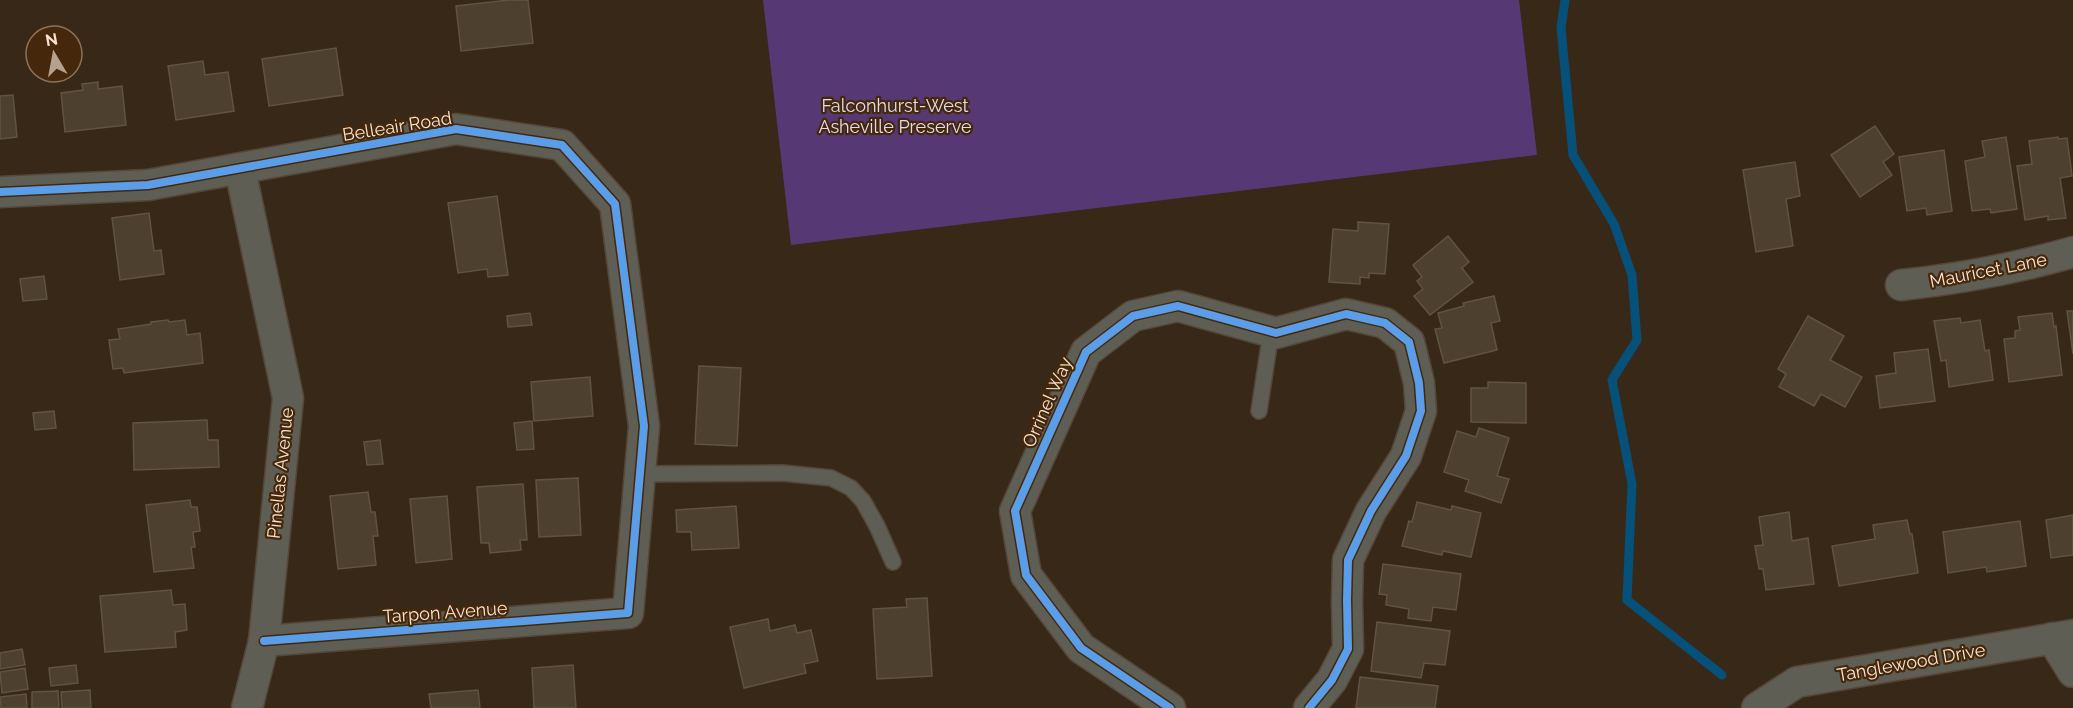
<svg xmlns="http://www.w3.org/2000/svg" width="2073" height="708" font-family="Raleway,sans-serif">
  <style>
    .green { fill: #563874 }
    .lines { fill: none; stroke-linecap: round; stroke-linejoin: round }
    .stream { stroke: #05517a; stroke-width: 9 }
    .building { fill: #4e402e; stroke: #5f5341; stroke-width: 1.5 }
    .service-casing { stroke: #554638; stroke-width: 18 }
    .minor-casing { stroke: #554638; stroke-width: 33 }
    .service { stroke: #5e5e55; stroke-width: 15 }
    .minor { stroke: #5e5e55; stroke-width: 30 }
    .cycleway-casing { stroke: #45280b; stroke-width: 11 }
    .cycleway { stroke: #5a9eea; stroke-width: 8 }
    .labels { text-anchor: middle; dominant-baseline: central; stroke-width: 4.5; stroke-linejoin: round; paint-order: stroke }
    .park-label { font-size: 18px; fill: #e3daf1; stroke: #45280b }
    .street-label { font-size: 18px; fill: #fae2ce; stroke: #45280b }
  </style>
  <rect width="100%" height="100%" fill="#382818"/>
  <polygon class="green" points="763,0 1519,0 1537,155 791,245"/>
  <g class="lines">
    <polyline class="stream" points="1565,0 1561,28 1573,155 1614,224 1632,275 1637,340 1612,380 1632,484 1627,600 1722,675"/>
  </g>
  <g class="building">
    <polygon points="509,0 528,0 533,43 461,51 456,6"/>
    <polygon points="336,48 343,95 269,106 262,59"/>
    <polygon points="203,61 205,75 228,72 234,111 176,120 168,66"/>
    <polygon points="98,82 98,89 122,86 126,125 65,132 61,93 83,90 82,84"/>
    <polygon points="13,95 17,137 0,139 0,96"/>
    <polygon points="1875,126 1894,154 1883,162 1892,175 1860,197 1831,155"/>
    <polygon points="2006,137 2017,209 1991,213 1990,209 1972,211 1965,161 1985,157 1982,141"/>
    <polygon points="2058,137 2058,139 2067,138 2072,176 2060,178 2066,218 2048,220 2048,216 2025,220 2017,166 2032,164 2029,141"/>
    <polygon points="1944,150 1952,211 1927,215 1926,208 1907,211 1899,157"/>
    <polygon points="1795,162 1800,196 1786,199 1793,246 1756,252 1743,170"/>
    <polygon points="497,196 508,275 488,277 487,269 458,273 448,203"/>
    <polygon points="149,213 154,251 161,250 164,274 120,280 112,218"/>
    <polygon points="1358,222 1389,224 1385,274 1369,273 1369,278 1360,277 1360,284 1329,282 1333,229 1358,231"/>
    <polygon points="1448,236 1469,262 1462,268 1473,282 1430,315 1414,296 1423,289 1417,281 1422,277 1413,265"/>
    <polygon points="44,276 47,299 23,301 20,279"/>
    <polygon points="1494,296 1500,321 1491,323 1497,350 1444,363 1435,329 1442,328 1438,313 1464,306 1463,303"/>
    <polygon points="2067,311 2073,311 2073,354"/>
    <polygon points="530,313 532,325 508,327 507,316"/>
    <polygon points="2052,313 2054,327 2056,326 2062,375 2009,382 2004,339 2015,338 2015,331 2020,330 2018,317"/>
    <polygon points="1808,316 1844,336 1830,360 1862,377 1845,407 1821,394 1814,406 1779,387 1786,374 1778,369"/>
    <polygon points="1960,318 1961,323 1980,320 1985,351 1989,350 1993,380 1949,387 1946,360 1941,361 1934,321"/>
    <polygon points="168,320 169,322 185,320 187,335 200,333 203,363 124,373 123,368 113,369 109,340 120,339 118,329 151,324 151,322"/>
    <polygon points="1928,349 1935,401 1880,408 1876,376 1896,373 1894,353"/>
    <polygon points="699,366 741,368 737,446 695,444"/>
    <polygon points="590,377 593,416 534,421 531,382"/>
    <polygon points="1488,382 1526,383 1526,423 1471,422 1471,388 1488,388"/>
    <polygon points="54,411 56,428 35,430 33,413"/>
    <polygon points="207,420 208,440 218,440 219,467 134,470 133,423"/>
    <polygon points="532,421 534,449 517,450 514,423"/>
    <polygon points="1479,428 1509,438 1497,476 1509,479 1501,503 1465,491 1469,480 1444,472 1457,431 1476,437"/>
    <polygon points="380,440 383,464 367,465 364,442"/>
    <polygon points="578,478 581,535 539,537 536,480"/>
    <polygon points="523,484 527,540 520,540 521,550 490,553 489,543 481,543 477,487"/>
    <polygon points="368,492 371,512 375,512 378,536 373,536 376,565 338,569 330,496"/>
    <polygon points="447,496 452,559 416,563 410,499"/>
    <polygon points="190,500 191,507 197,507 200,531 193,532 195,547 191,547 194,568 154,572 146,505"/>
    <polygon points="1417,502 1451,510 1452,506 1481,513 1471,557 1443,551 1442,555 1402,546 1409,521 1412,522"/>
    <polygon points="736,506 739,548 692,550 691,532 677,532 676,510"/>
    <polygon points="1789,512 1792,541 1808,538 1814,584 1766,590 1763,569 1759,569 1755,546 1763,545 1759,517"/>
    <polygon points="2073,515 2073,555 2051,558 2046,520"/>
    <polygon points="1907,520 1910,534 1912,534 1918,573 1839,586 1832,546 1875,539 1873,525"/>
    <polygon points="2020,521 2026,566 1987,572 1986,567 1948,573 1943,532"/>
    <polygon points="1383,564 1461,574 1456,610 1433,607 1431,621 1408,618 1409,609 1386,605 1387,595 1379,594"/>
    <polygon points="171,590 173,605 185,604 187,630 175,632 176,647 105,652 100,596"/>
    <polygon points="927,598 932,676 877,679 873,609 907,607 906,599"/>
    <polygon points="768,619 770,631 795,625 797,633 811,630 818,661 804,664 806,673 744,688 730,627"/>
    <polygon points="1377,622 1450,631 1445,665 1424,663 1421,678 1371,671"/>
    <polygon points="22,649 25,665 0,669 0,653"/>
    <polygon points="76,665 78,683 51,686 49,668"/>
    <polygon points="573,665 576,708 534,708 532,668"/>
    <polygon points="25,668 28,689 2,693 0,672"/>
    <polygon points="1360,677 1438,686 1435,708 1356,708"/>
    <polygon points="90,690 91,708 62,708 61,692"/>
    <polygon points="478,690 480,708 431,708 429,694"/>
    <polygon points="58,691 59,708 32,708 32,692"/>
    <polygon points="26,694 27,708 1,708 0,697"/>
  </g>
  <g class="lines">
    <defs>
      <g id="service">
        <polyline points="1259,411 1271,332"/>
        <polyline points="638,474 783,473 831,478 851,488 863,501 877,526 893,562"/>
      </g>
      <g id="minor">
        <polyline points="240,169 288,398 264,641 247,708"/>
        <polyline points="0,192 148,185 456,129 562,145 615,204 644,426 628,613 264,641"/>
        <path d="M 1901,285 C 1960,279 2017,268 2073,252"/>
        <polyline points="2052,638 2073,672"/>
        <polyline points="1170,708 1081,648 1026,575 1015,511 1086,352 1133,316 1178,306 1276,333 1346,314 1385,323 1409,342 1419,383 1421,411 1406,456 1371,511 1348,560 1347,600 1348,649 1332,680 1309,708"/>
        <polyline points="1757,708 1797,682 2073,635"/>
      </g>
    </defs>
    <use href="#service" class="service-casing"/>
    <use href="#minor" class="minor-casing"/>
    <use href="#service" class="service"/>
    <use href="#minor" class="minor"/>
    <defs>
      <g id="cycleway">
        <polyline points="0,192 148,185 456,129 562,145 615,204 644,426 628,613 264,641"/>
        <polyline points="1170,708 1081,648 1026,575 1015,511 1086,352 1133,316 1178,306 1276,333 1346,314 1385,323 1409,342 1419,383 1421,411 1406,456 1371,511 1348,560 1347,600 1348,649 1332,680 1309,708"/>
      </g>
    </defs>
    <use href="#cycleway" class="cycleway-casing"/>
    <use href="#cycleway" class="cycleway"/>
  </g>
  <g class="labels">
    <g class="park-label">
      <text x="895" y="105">Falconhurst-West<tspan x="895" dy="21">Asheville Preserve</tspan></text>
    </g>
    <g class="street-label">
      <text transform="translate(397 126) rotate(-9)">Belleair Road</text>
      <text transform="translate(1988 270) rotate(-11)">Mauricet Lane</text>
      <text transform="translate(1047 402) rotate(-66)">Orrinel Way</text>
      <text transform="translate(280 473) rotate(-84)">Pinellas Avenue</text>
      <text transform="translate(445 612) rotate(-4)">Tarpon Avenue</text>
      <text transform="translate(1911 662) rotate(-10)">Tanglewood Drive</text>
    </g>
  </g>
  <g transform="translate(54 54) rotate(350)"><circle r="28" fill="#45280b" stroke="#8d7259" stroke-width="1.5"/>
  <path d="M0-4.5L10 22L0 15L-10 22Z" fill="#b6a18e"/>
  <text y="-9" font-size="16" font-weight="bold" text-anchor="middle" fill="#fae2ce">N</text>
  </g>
</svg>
